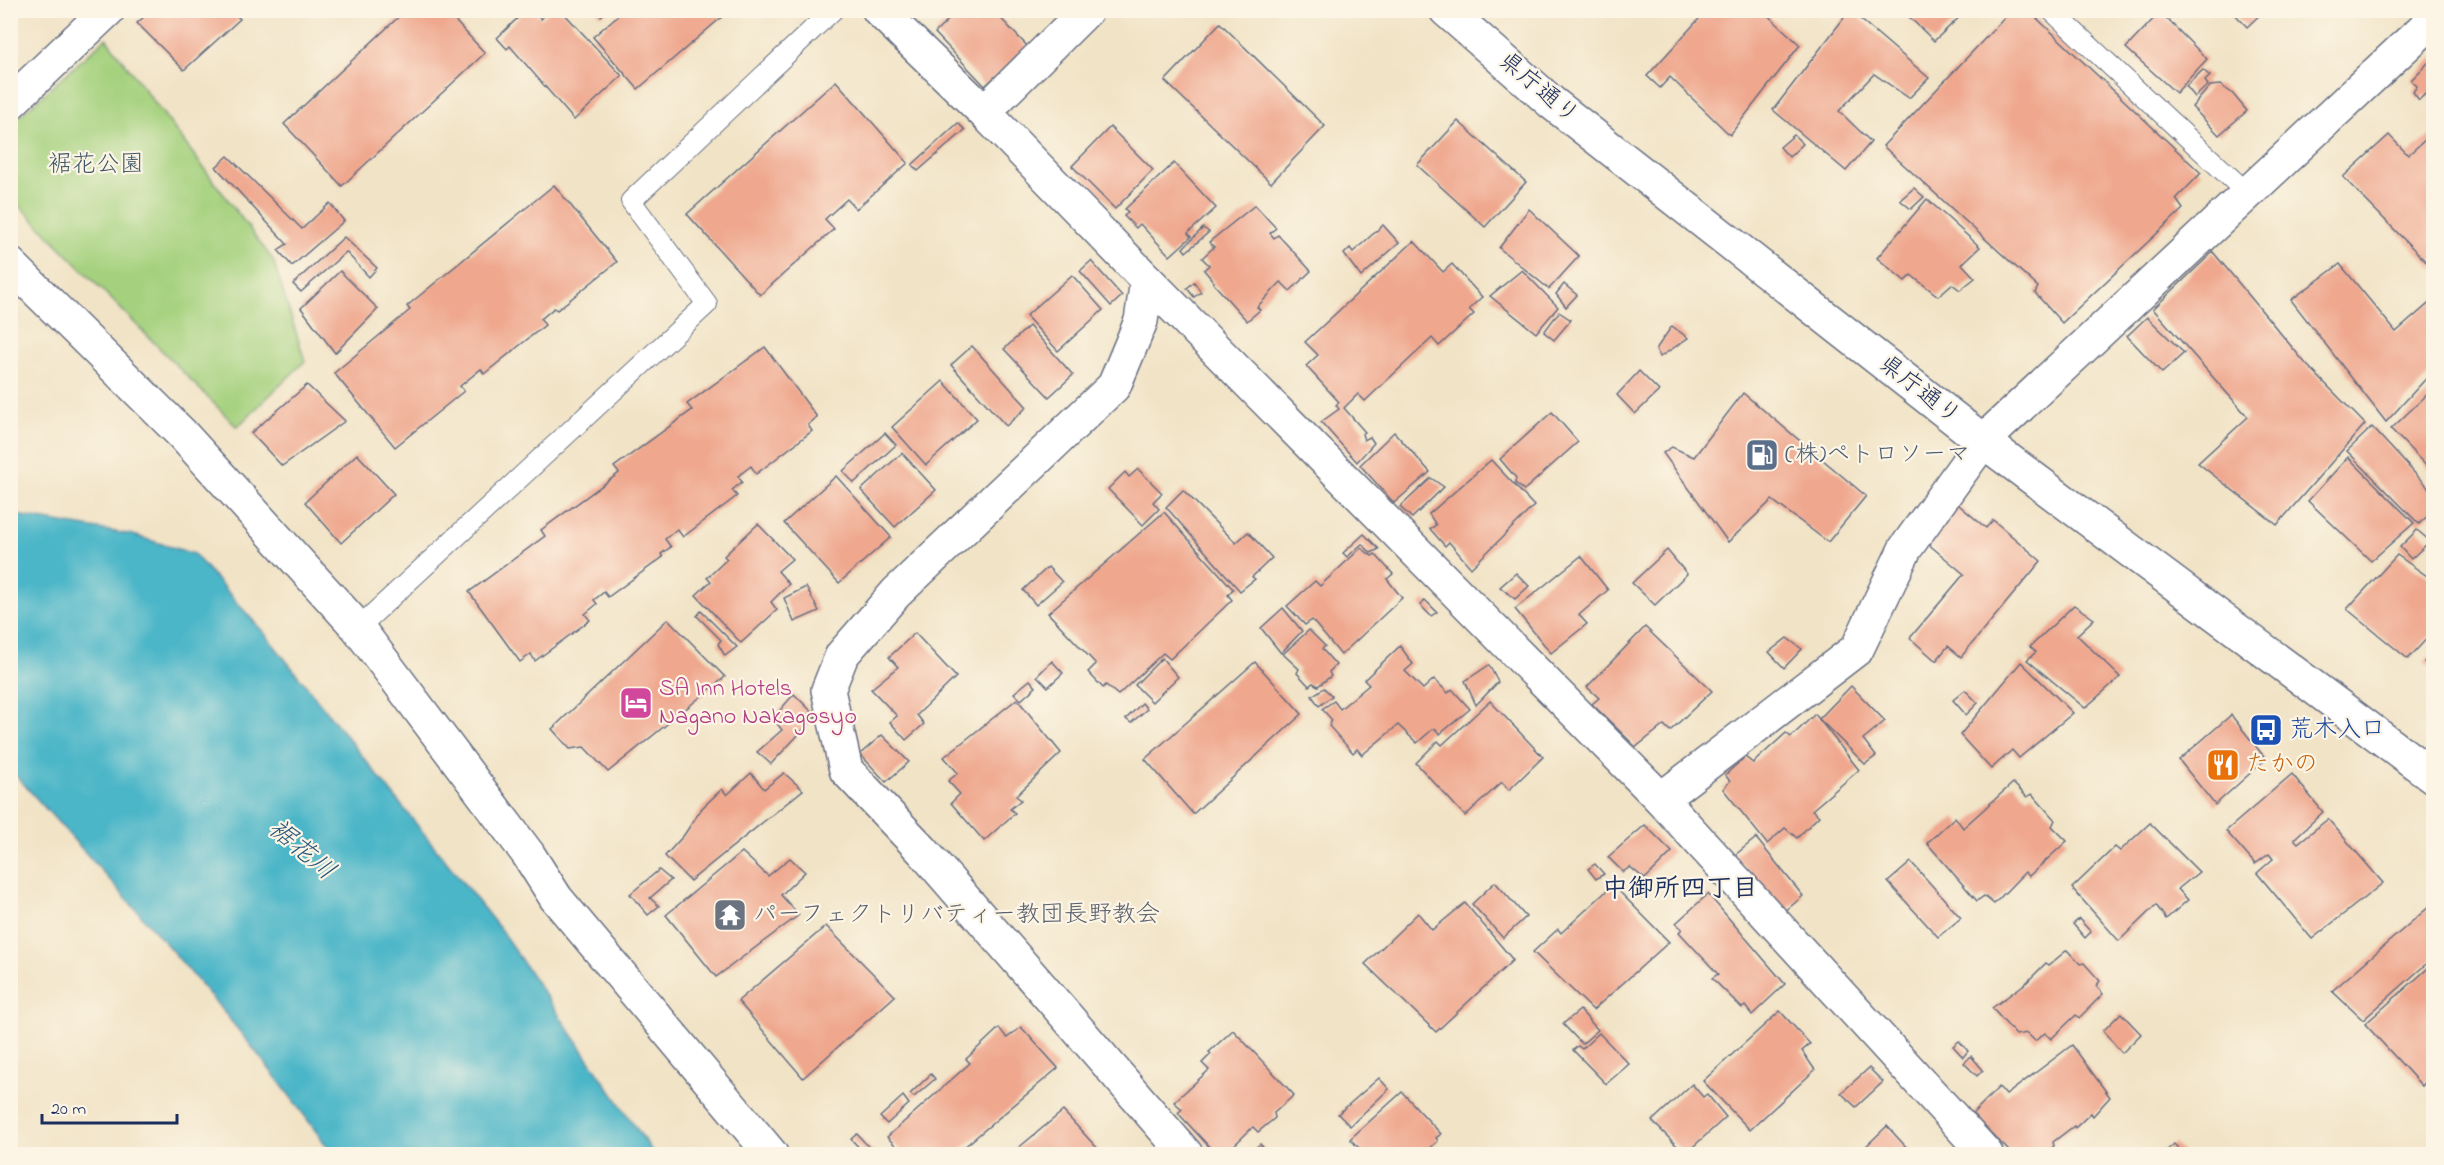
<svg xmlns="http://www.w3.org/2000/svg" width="2444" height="1165" font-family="'Indie Flower','Klee One',sans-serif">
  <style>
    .green { fill: #a5d17e; stroke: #60806e; stroke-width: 1.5 }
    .water { fill: #4bb6c8; stroke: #337293; stroke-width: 1.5 }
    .building { fill: #efa78e }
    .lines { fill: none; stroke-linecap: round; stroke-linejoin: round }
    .service-casing { stroke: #666e82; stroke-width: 22 }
    .minor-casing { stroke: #666e82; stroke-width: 36 }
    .trunk-casing { stroke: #666e82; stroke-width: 36 }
    .service { stroke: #fff; stroke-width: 20 }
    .minor { stroke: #fff; stroke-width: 33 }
    .trunk { stroke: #fff; stroke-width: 33 }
    .labels { text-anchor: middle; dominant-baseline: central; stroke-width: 4.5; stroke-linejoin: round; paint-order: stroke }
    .street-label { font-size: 24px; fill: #1b2f5e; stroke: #fcf5e5 }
    .park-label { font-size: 24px; fill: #3e5866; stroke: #fcf5e5 }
    .service-label { font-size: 24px; fill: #4e5e75; stroke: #fcf5e5; text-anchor: start }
    .hotel-label { font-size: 24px; fill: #b23c85; stroke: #fcf5e5; text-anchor: start }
    .transit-label { font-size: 24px; fill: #164399; stroke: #fcf5e5; text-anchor: start }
    .food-label { font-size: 24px; fill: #c56008; stroke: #fcf5e5; text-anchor: start }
    .worship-label { font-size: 24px; fill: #5b616d; stroke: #fcf5e5; text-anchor: start }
    .water-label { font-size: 26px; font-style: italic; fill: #29587e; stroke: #fcf5e5 }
    .neighbourhood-label { font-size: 26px; font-weight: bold; fill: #1b2f5e; stroke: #fcf5e5 }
  </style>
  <rect width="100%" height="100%" fill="#fcf5e5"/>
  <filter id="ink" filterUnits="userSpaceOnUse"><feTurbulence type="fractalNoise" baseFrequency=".0167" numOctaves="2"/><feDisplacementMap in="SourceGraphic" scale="12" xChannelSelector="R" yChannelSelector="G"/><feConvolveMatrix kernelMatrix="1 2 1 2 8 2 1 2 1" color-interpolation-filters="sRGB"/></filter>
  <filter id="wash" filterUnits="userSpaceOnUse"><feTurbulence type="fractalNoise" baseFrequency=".008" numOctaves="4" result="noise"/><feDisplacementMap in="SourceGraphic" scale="24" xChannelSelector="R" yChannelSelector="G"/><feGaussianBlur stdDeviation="1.35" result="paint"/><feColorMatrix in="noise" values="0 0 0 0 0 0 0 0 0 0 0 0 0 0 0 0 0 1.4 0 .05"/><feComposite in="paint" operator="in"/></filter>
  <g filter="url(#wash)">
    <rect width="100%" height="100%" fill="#f1e3c6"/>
    <polygon class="green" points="106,38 273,260 305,361 237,427 11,197 11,124"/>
    <path class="water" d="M 10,514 L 133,535 L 194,554 L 265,634 L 500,929 L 654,1154 L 332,1154 C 237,1017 122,894 11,770 Z"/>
    <g id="blocks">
      <g class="building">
        <polygon points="152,10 231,10 240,19 184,70 137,23"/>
        <polygon points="406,10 445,10 485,53 342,186 284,124"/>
        <polygon points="526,10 534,10 541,19 550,10 561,10 622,76 574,120 510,46 507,49 497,38"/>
        <polygon points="596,10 609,10 601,16"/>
        <polygon points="624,10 730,10 638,89 593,37"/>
        <polygon points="958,10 993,10 1028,47 985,86 935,33"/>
        <polygon points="1707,10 1762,10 1800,45 1730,135 1670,77 1660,88 1647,76"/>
        <polygon points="1850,10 1866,10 1859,18 1929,78 1909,98 1874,74 1839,111 1871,142 1846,171 1773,110"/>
        <polygon points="1902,10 1967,10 1934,41"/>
        <polygon points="2012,10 2028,10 2201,173 2176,199 2183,209 2062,323 2035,293 2038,287 1883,146"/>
        <polygon points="2085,10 2099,10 2092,17"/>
        <polygon points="2231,10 2265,10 2247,27"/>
        <polygon points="2160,12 2207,59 2176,93 2126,48"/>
        <polygon points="1220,23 1325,126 1271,183 1165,81"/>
        <polygon points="2434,57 2434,102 2425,94 2419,100 2413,92 2417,86 2411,80"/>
        <polygon points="2203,70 2210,76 2205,81 2208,85 2195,97 2186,86"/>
        <polygon points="836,81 908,163 856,209 847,199 825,219 834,229 760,295 687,214"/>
        <polygon points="2220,85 2232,93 2247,111 2219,135 2192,107 2210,86"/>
        <polygon points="1458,121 1526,182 1485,227 1417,165"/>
        <polygon points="958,123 965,130 918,171 912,165"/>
        <polygon points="1110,127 1153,170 1115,209 1072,166"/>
        <polygon points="2434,132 2434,270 2343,177 2389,135 2408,155"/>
        <polygon points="1794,135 1803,144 1789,157 1780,147"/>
        <polygon points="228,156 302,229 330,203 344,221 292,266 278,250 287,244 216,167"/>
        <polygon points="1174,163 1216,208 1188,233 1191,237 1170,256 1140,224 1136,228 1124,216 1128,212 1125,209"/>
        <polygon points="554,185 617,262 557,310 554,308 541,319 545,325 484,374 481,369 460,386 464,391 395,447 334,373 410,310 407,306"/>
        <polygon points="1914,188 1924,197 1911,209 1900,200"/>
        <polygon points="1927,199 1980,247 1962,264 1975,278 1960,290 1952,284 1938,296 1911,275 1905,281 1877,258"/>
        <polygon points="1255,205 1276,228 1270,233 1274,238 1278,235 1311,271 1290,291 1281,282 1257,307 1260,310 1247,321 1213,283 1214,282 1204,270 1209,265 1202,258 1214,247 1209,242"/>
        <polygon points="1529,209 1579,256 1549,289 1499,248"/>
        <polygon points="1383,225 1399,243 1361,277 1344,254 1350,248 1353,252"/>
        <polygon points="1203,228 1209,232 1186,252 1183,248"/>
        <polygon points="344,237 377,268 369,277 346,252 301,292 293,284"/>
        <polygon points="1414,241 1443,272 1452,264 1482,297 1469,309 1474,314 1439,346 1432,338 1365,401 1358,394 1344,408 1365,432 1362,434 1364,440 1370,437 1374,443 1357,462 1321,422 1339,409 1336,405 1339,402 1306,366 1318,355 1305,342"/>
        <polygon points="2213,252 2306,364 2365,424 2277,525 2198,463 2248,417 2153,309"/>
        <polygon points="1091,261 1122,296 1111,306 1080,271"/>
        <polygon points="2340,264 2396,332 2434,299 2434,370 2386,422 2291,300"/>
        <polygon points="1522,270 1558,307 1536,333 1490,296"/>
        <polygon points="340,271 378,309 335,353 301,308"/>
        <polygon points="1072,275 1103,310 1058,351 1026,316"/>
        <polygon points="1194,282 1201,292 1194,297 1187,288"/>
        <polygon points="1564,284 1577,295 1566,307 1556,294"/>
        <polygon points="1559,312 1571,320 1554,340 1544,332"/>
        <polygon points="2147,317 2184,353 2162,373 2127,336"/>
        <polygon points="1029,326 1073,375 1049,397 1004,349"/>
        <polygon points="1672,326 1688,338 1660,357 1656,349"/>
        <polygon points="972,346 1027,407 1006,426 951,365"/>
        <polygon points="765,347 817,417 808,425 812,431 756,474 751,466 738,476 742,482 732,490 737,496 683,537 677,529 665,539 671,547 661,554 663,557 608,597 604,592 594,600 597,604 585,614 590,620 535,661 531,654 520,662 469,592 545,536 541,530 619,473 614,467 692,410 687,404"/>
        <polygon points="1639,371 1659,391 1635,414 1617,395"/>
        <polygon points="943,381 977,419 926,465 892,427"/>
        <polygon points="307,385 345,421 282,466 251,433"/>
        <polygon points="2434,388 2434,474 2391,429"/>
        <polygon points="1743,393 1866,496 1828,542 1772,500 1728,542 1663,453 1672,447 1694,457"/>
        <polygon points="1552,412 1578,442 1524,490 1515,483 1516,478 1500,459"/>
        <polygon points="2372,427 2434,494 2434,510 2419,524 2347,451"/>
        <polygon points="1394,432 1430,472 1394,503 1360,465"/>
        <polygon points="885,433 896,445 854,483 843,471"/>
        <polygon points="902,453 936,490 895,527 861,490"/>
        <polygon points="357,454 394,494 341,543 305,502"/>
        <polygon points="2348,457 2414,523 2371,561 2308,501"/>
        <polygon points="1491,460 1534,506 1471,568 1449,542 1445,546 1430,529 1436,525 1429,514"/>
        <polygon points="1138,469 1162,493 1153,502 1159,509 1143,525 1108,489 1125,472 1129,477"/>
        <polygon points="836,476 891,537 839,583 784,523"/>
        <polygon points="1431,478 1444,487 1412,518 1400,507"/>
        <polygon points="1183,490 1236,543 1248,532 1272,558 1252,577 1255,579 1240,591 1166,507"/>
        <polygon points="1953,500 1986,528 1993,520 2041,561 1961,657 1948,646 1936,661 1910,638 1964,574 1921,538"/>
        <polygon points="1164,512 1233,589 1228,595 1232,600 1170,659 1163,653 1118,695 1106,685 1103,688 1088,672 1096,664 1048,613"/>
        <polygon points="758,524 792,559 778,571 789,584 771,602 777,610 741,643 696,595 711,581 707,578 727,559 724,556"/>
        <polygon points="2417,530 2430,541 2411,559 2400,547"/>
        <polygon points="1364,534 1379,549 1371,553 1362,544 1347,557 1343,553"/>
        <polygon points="1361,548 1372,556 1375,554 1393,574 1387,579 1402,598 1341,655 1312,620 1305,625 1287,606 1315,581 1320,586"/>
        <polygon points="1667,550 1687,574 1655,605 1632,583"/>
        <polygon points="2397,555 2434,581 2434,631 2408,659 2347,609"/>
        <polygon points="1581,556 1608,590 1579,615 1587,624 1551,653 1515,609"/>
        <polygon points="1048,567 1062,582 1036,605 1023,590"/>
        <polygon points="1516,573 1529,586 1515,599 1500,587"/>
        <polygon points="806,587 819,611 794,622 784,598"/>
        <polygon points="1425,600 1437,612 1431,616 1420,605"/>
        <polygon points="2074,605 2094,619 2077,635 2120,677 2085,708 2027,660 2036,652 2030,647"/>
        <polygon points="1283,608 1302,631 1281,653 1261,628"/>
        <polygon points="701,611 737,647 725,656 718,644 721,640 697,616"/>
        <polygon points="668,619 725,677 608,772 584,747 570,749 552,729"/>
        <polygon points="1645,627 1712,691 1670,731 1664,725 1636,747 1592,704 1599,698 1587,687"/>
        <polygon points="1309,630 1325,646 1322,649 1336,665 1329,672 1331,676 1318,686 1313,683 1309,686 1297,673 1299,669 1283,654"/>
        <polygon points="915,633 956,677 917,715 924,724 906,740 890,722 897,716 871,689 898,667 889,657"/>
        <polygon points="1787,638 1802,649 1784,668 1769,652"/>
        <polygon points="1400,646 1413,664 1405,671 1423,689 1434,679 1448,693 1452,689 1470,709 1440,734 1434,728 1417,743 1398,725 1362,755 1357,749 1353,753 1329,726 1332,720 1322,709 1334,701 1340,709 1369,685 1364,680"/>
        <polygon points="2434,652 2434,670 2424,662"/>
        <polygon points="1162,658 1178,677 1152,702 1135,685"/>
        <polygon points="1052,661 1063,673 1048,687 1037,676"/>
        <polygon points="1255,662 1302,714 1193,814 1145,759"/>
        <polygon points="2021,662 2073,713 2019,758 2012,750 1991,769 1960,735"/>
        <polygon points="1489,665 1498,682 1476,705 1465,681"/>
        <polygon points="1030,680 1036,687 1021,700 1014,693"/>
        <polygon points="1851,686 1885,721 1863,739 1876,756 1865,764 1819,719"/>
        <polygon points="1324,688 1332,696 1319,706 1312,696"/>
        <polygon points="1965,690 1978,703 1966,715 1953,700"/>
        <polygon points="794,694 816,716 771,764 757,752 782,730 773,718"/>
        <polygon points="1017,699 1061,753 1016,796 1021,800 1010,809 1015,813 984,841 951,803 960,794 948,781 958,773 944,757"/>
        <polygon points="1490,701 1543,757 1509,790 1502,782 1465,816 1416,763 1438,741 1442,745"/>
        <polygon points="1142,703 1147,709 1131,723 1126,719"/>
        <polygon points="1815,714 1859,770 1812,810 1819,816 1797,838 1785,828 1767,844 1723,789 1730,781 1725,775 1745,757 1753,763 1786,733 1791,737"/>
        <polygon points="2231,715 2266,759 2215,805 2179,760"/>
        <polygon points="882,735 909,762 886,782 860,754"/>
        <polygon points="751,773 764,789 784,773 803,790 690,881 665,856 684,835 702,808 722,789 727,795"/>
        <polygon points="2292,774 2323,812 2294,839 2298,843 2328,819 2383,883 2312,939 2257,873 2273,859 2269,854 2255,864 2226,831"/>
        <polygon points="2013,783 2027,797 2032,794 2055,820 2052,826 2067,841 2029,876 2025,872 1994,904 1984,896 1977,901 1927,843 1955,817 1963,828"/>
        <polygon points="2150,823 2199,872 2178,889 2188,900 2166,919 2156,905 2119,941 2072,888 2115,847 2120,851"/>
        <polygon points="1645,825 1672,852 1645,879 1630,867 1623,872 1608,857"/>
        <polygon points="1756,838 1803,896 1783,913 1735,855"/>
        <polygon points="742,852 768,876 790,858 805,872 781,895 799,915 716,977 666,915"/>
        <polygon points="1911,862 1961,918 1938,937 1888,882"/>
        <polygon points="1595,864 1604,874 1596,879 1588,869"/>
        <polygon points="659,870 671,880 650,898 659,906 648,915 630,894"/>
        <polygon points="1495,882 1526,917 1503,938 1472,904"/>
        <polygon points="1613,885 1669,942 1593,1010 1533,952 1558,929 1561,933"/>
        <polygon points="1708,894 1785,984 1752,1015 1745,1006 1742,1008 1712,978 1718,974 1679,932 1682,929 1676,923"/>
        <polygon points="1465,903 1513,960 1436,1032 1365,964 1418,913 1432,930"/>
        <polygon points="2431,905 2434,908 2434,957 2363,1020 2332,991"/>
        <polygon points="2079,919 2091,932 2085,938 2073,924"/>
        <polygon points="826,926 895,996 803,1078 738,1001"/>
        <polygon points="2067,950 2080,964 2084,963 2100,981 2096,986 2103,994 2079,1018 2076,1015 2051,1039 2045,1033 2035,1041 2027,1033 2016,1035 1992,1008 2026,983 2046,963 2049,965"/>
        <polygon points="2434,963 2434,1072 2422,1086 2365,1024"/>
        <polygon points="1580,1010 1598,1030 1582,1044 1563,1024"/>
        <polygon points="1780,1011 1810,1044 1802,1051 1815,1070 1750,1130 1703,1081"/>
        <polygon points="2121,1013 2141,1034 2122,1053 2103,1031"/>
        <polygon points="1021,1027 1058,1068 956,1154 904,1154 887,1137 970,1063 966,1059 999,1028 1007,1038"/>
        <polygon points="1233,1030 1294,1095 1274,1113 1275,1118 1258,1132 1253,1127 1225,1154 1216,1154 1178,1113 1182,1109 1174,1102 1209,1070 1202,1063 1211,1054 1209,1052"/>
        <polygon points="1599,1033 1629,1064 1606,1084 1573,1050 1578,1046 1582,1049"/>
        <polygon points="1959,1041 1968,1051 1963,1057 1953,1046"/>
        <polygon points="2072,1045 2110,1097 2093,1116 2091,1113 2075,1128 2074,1126 2053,1142 2054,1146 2043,1154 2032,1154 2026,1150 2021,1154 2012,1154 1972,1114 1999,1087 2006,1095"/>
        <polygon points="1971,1056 1983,1070 1977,1076 1964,1063"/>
        <polygon points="1869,1068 1883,1082 1856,1107 1841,1093"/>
        <polygon points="931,1074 935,1079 914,1097 910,1094"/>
        <polygon points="1379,1078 1389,1089 1350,1126 1338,1114"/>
        <polygon points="1692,1084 1703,1097 1707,1094 1726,1117 1685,1154 1652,1121"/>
        <polygon points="1402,1092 1441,1134 1436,1138 1438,1141 1424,1154 1365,1154 1350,1139"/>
        <polygon points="903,1096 909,1104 887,1124 880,1117"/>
        <polygon points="1063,1111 1098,1149 1092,1154 1011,1154"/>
        <polygon points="1887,1126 1909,1150 1905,1154 1858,1154"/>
        <polygon points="857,1134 875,1154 865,1154 851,1139"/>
        <polygon points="1260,1144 1269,1154 1249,1154"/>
        <polygon points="2174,1144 2184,1154 2163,1154"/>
      </g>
    </g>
  </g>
  <g filter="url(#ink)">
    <use href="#blocks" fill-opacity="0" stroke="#666e82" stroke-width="1.5"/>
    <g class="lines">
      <defs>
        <g id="service">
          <polyline points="2051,10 2248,194"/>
          <polyline points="358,628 707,304 631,201 833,10"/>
        </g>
        <g id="minor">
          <polyline points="879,10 984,112 1147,280 1661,799 1986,1154"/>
          <polyline points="10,103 108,10"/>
          <polyline points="984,112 1087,10"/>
          <polyline points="10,264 182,434 358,628 528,854 556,898 771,1154"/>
          <polyline points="1147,280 1141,321 1114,386 896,593 842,655 828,690 846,770 922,850 1186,1154"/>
          <polyline points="1661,799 1857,649 1905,549 1983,441 2434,19"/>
        </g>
        <polyline id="trunk" points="1446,10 1551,102 1983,441 2434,777"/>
      </defs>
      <use href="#service" class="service-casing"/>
      <use href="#minor" class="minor-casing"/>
      <use href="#trunk" class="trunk-casing"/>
      <use href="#service" class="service"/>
      <use href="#minor" class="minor"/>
      <use href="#trunk" class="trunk"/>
    </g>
  </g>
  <defs>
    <symbol id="fuel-square" viewBox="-11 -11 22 22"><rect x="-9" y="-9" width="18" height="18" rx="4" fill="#5c6f8a" stroke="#fcf5e5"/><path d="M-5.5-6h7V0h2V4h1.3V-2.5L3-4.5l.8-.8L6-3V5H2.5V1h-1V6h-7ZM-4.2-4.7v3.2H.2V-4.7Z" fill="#fff"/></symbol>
    <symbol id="hotel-square" viewBox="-11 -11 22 22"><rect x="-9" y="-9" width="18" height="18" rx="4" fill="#d1479c" stroke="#fcf5e5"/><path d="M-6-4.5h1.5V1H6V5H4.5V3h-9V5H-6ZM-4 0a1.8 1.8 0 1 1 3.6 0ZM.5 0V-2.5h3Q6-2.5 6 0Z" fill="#fff"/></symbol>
    <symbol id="bus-square" viewBox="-11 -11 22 22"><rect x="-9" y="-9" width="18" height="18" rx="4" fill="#1a4fb4" stroke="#fcf5e5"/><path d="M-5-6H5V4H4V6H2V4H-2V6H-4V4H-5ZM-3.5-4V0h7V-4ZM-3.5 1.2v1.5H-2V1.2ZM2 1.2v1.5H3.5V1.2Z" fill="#fff"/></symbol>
    <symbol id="restaurant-square" viewBox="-11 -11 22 22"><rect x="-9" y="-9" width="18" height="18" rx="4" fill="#e8710a" stroke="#fcf5e5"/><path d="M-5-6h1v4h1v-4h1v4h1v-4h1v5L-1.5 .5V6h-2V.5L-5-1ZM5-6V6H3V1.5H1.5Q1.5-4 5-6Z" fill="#fff"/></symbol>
    <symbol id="temple-square" viewBox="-11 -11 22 22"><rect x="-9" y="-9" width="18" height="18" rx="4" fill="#6b7280" stroke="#fcf5e5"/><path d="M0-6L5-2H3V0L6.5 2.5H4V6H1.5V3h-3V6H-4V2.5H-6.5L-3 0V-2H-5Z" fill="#fff"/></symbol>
  </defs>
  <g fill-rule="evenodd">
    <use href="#fuel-square" x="1743" y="436" width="38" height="38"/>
    <use href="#hotel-square" x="617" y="684" width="38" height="38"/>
    <use href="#bus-square" x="2247" y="711" width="38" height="38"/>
    <use href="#restaurant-square" x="2204" y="746" width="38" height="38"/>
    <use href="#temple-square" x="711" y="896" width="38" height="38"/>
  </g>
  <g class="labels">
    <g class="street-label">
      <text transform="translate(1538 89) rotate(40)">県庁通り</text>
      <text transform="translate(1919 391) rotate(38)">県庁通り</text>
    </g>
    <g class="park-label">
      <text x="96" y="165">裾花公園</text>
    </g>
    <g class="service-label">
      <text x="1785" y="455">(株)ペトロソーマ</text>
    </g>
    <g class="hotel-label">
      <text x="659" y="689">SA Inn Hotels<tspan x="659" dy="28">Nagano Nakagosyo</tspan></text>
    </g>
    <g class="transit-label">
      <text x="2289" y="730">荒木入口</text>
    </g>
    <g class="food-label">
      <text x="2246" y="765">たかの</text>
    </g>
    <g class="worship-label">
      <text x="753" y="915">パーフェクトリバティー教団長野教会</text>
    </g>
    <g class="water-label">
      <text transform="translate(301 851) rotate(40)">裾花川</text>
    </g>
    <g class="neighbourhood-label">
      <text x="1680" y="890">中御所四丁目</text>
    </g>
  </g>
  <rect width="2444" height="1165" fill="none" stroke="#fcf5e5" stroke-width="36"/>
  <path d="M42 1114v9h135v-9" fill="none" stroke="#1b2f5e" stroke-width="3"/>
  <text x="51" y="1114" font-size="18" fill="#1b2f5e" stroke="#fcf5e5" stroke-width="4.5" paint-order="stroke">20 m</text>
</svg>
